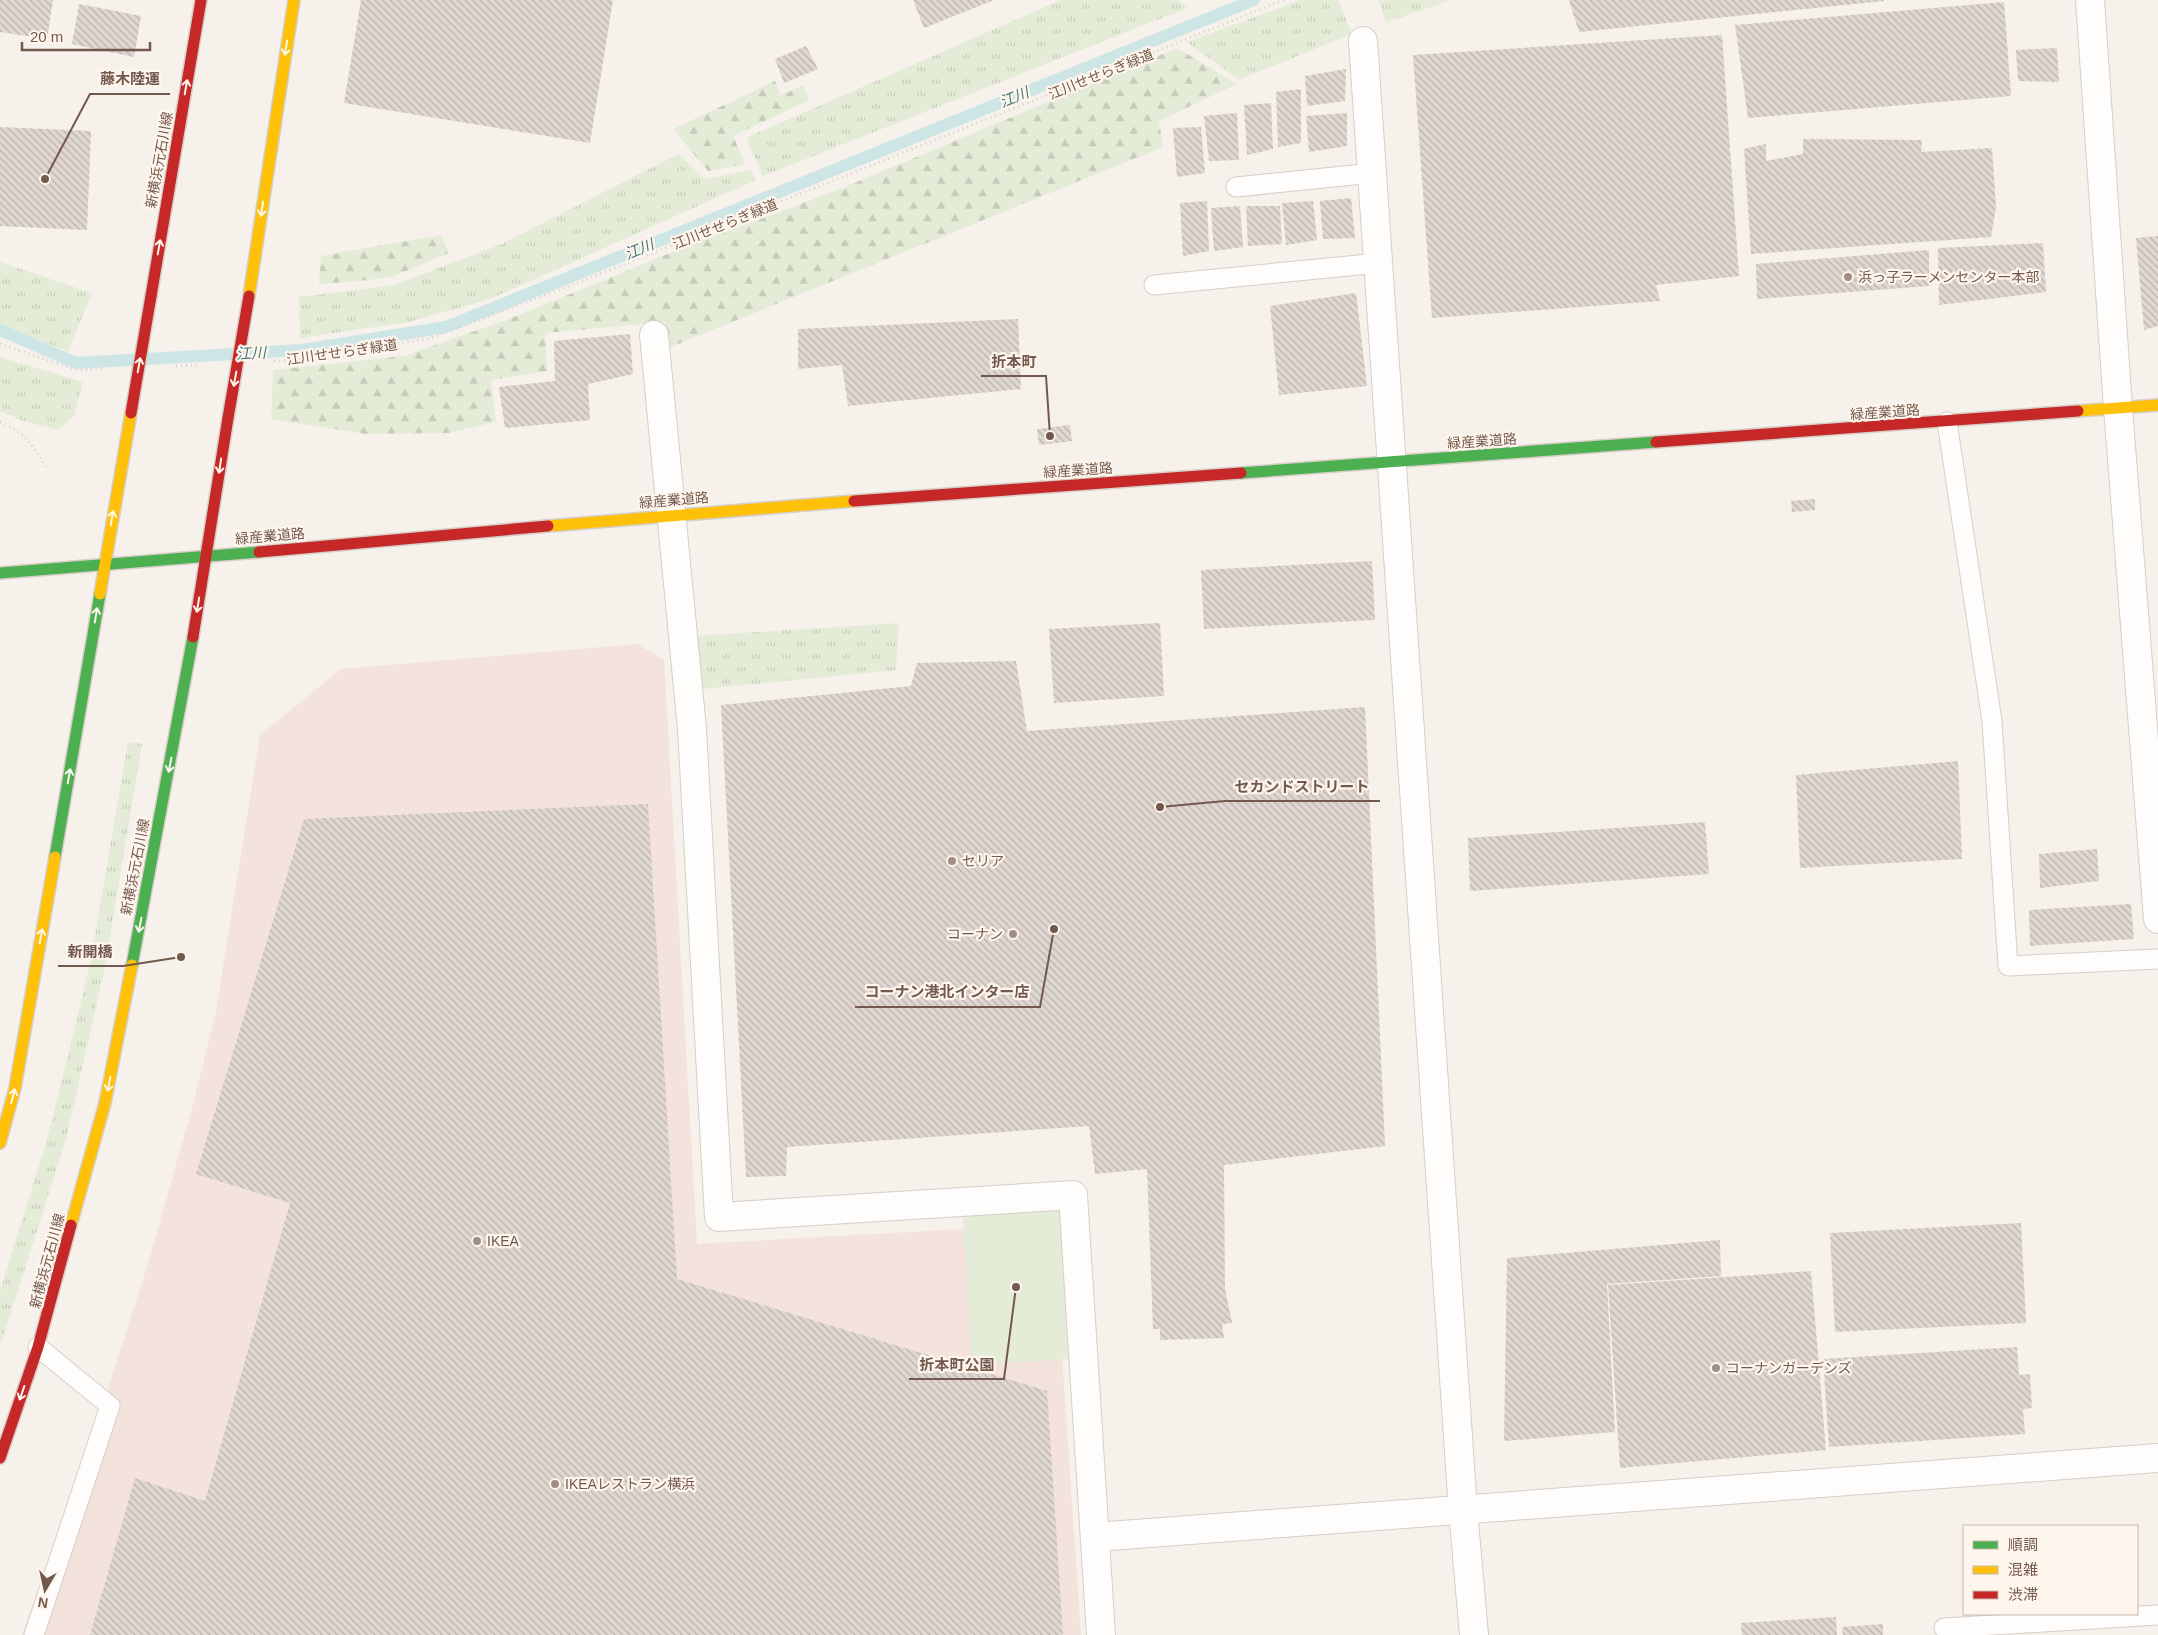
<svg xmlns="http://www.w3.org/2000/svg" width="2158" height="1635" font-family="Helvetica,'Noto Sans JP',sans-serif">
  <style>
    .commercial { fill: #f3e3dc }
    .grass { fill: url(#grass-tufts) }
    .forest { fill: url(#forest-firs) }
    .park { fill: #e4ecd7 }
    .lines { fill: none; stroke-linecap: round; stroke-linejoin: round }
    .stream { stroke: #cde5e5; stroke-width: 12 }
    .building { fill: url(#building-back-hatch) }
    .lane-casing { stroke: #d5cec9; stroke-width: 21 }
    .street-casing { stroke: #d5cec9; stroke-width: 30 }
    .fast-casing { stroke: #d6cec8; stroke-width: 14 }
    .slow-casing { stroke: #d6cec8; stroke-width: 14 }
    .jam-casing { stroke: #d6cec8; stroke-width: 14 }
    .path { stroke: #d7d0cb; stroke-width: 3; stroke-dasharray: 1 4; stroke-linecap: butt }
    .lane { stroke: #fefdfc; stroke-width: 19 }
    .street { stroke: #fefdfc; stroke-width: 28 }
    .fast { stroke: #4caf50; stroke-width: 11 }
    .slow { stroke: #ffc107; stroke-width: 11 }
    .jam { stroke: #c62828; stroke-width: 11 }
    .jam-bridge-casing { stroke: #d6cec8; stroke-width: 14; stroke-linecap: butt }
    .jam-bridge { stroke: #c62828; stroke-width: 11 }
    .oneway { stroke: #fef6ed }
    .poi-dot { fill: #a18e84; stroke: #fef6ed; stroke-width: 2 }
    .labels { text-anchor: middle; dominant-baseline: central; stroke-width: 4.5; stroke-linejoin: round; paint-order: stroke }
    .street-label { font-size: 14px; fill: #73584d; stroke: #fef6ed }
    .poi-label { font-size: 14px; fill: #73584d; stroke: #fef6ed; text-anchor: start }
    .water-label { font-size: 15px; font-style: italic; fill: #44787e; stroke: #fef6ed }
    .leader { fill: none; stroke: #73584d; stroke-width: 2 }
    .callout-dot { fill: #73584d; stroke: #fef6ed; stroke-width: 2 }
    .callout-label { font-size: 15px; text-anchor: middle; font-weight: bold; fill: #73584d; stroke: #fef6ed; stroke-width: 4.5; stroke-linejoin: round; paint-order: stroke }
  </style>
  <defs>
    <pattern id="grass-tufts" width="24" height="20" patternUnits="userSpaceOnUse" patternTransform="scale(1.25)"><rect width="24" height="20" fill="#e4ecd7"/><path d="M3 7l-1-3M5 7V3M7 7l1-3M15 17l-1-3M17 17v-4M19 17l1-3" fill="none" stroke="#c7ccba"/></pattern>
    <pattern id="forest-firs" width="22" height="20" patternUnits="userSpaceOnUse" patternTransform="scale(1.25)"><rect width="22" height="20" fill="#e4ecd7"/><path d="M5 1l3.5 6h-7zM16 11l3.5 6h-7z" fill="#c7ccba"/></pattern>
    <pattern id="building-back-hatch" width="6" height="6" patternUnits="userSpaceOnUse" patternTransform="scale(1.25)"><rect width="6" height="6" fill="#e0d7d1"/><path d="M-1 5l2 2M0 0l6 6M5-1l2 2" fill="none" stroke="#bab1ac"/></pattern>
  </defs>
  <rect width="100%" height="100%" fill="#f6f1eb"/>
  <polygon class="commercial" points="637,644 664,660 697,1244 1053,1224 1081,1635 22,1635 85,1460 147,1267 191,1112 216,1011 260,735 341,669"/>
  <g class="grass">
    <polygon points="1061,0 1178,0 1187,8 763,176 746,138"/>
    <polygon points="1300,0 1339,0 1351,34 1239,80 1187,42"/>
    <polygon points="1378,0 1452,0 1386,22"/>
    <polygon points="678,154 705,179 751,170 756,180 490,299 409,322 300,338 299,297 394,285 504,243"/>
    <polygon points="0,262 92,293 68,351 0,326"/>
    <polygon points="0,357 83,382 74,416 58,430 26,422 0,411"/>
    <polygon points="899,623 896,670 703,689 695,636"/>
    <polygon points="128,742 142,744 105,967 66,1139 0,1347 0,1291 48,1136 90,965"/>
  </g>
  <g class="forest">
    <polygon points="1177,48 1237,84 1159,121 1163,147 668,348 665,322 545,333 547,371 491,380 496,422 448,433 366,434 271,419 273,370 404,356 509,319 685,247 840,189"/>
    <polygon points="775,81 781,95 803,85 809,100 733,136 745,164 708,171 673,129"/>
    <polygon points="441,235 449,253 394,276 369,280 319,284 321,256"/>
  </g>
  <polygon class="park" points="1060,1209 1069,1359 972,1365 963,1215"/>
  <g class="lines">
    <polyline class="stream" points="0,330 76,363 302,350 446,327 1254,0"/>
  </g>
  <g class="building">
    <polygon points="0,0 53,0 47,39 0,32"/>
    <polygon points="361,0 613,0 590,143 344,103"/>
    <polygon points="913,0 994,0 924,28"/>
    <polygon points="1569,0 1884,0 1884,1 1579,32"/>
    <polygon points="2004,2 2011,96 1748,118 1735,25"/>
    <polygon points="79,4 141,16 134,57 72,44"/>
    <polygon points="1722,35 1739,276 1656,285 1660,301 1432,318 1413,55"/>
    <polygon points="806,46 818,69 784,83 775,59"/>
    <polygon points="2057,48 2059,82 2018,81 2016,50"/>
    <polygon points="1346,69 1345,101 1307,106 1305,76"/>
    <polygon points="1301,89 1301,143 1278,147 1276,92"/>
    <polygon points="1271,103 1273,149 1247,155 1244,105"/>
    <polygon points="1237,113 1239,160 1209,161 1204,116"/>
    <polygon points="1347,113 1347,146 1309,152 1306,116"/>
    <polygon points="0,127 91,131 87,230 0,226"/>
    <polygon points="1201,127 1205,173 1177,177 1173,128"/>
    <polygon points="1803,139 1922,140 1921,152 1992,148 1996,207 1991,237 1751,254 1744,149 1766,144 1766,161 1803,154"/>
    <polygon points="1351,198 1355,238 1323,239 1320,201"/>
    <polygon points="1207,201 1209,251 1183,256 1180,203"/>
    <polygon points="1313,201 1317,240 1286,245 1282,203"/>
    <polygon points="1240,206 1243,247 1214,251 1211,208"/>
    <polygon points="1246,206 1280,206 1282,244 1248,246"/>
    <polygon points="2158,236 2158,326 2144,330 2136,238"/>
    <polygon points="2043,243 2046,292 1939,305 1938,248"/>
    <polygon points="1929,250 1929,286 1757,299 1756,264"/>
    <polygon points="1356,293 1367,386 1279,395 1270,306"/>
    <polygon points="1018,319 1021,389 848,406 842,365 798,369 798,329"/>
    <polygon points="630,334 633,374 588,384 590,420 505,428 499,387 555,381 554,341"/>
    <polygon points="1070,425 1072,441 1039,445 1037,429"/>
    <polygon points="1815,499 1815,510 1792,512 1791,501"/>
    <polygon points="1372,561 1375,620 1204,629 1201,570"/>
    <polygon points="1160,623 1164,696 1054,703 1049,629"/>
    <polygon points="1016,661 1027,731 1365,707 1385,1146 1224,1165 1225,1289 1232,1323 1222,1324 1224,1338 1160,1340 1160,1329 1153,1329 1147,1169 1095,1174 1089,1126 787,1147 786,1176 746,1177 721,705 911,686 917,663"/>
    <polygon points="1958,761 1962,859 1800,868 1796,775"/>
    <polygon points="648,804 677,1279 1047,1391 1063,1635 90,1635 135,1478 205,1501 290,1203 196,1174 304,819"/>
    <polygon points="1705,822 1709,874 1470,891 1468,838"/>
    <polygon points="2097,849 2099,881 2040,888 2039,854"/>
    <polygon points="2131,904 2134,939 2030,946 2029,910"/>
    <polygon points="2021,1223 2026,1323 1835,1332 1830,1233"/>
    <polygon points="1720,1240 1721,1276 1607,1284 1615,1432 1504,1441 1507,1258"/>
    <polygon points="1811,1271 1826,1450 1620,1468 1608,1285"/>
    <polygon points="2017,1347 2019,1375 2030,1374 2032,1408 2023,1409 2025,1434 1829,1447 1823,1359"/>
    <polygon points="1836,1617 1837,1635 1742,1635 1741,1623"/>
    <polygon points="1883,1624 1883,1635 1843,1635 1842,1627"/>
  </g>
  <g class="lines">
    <defs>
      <g id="lane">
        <polyline points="1236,187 1373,173"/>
        <polyline points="1154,285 1379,263"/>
        <polyline points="1947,422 1992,721 2008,966 2158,959"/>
        <polyline points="1944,1628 2158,1615"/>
        <polyline points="34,1635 110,1406 38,1347"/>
      </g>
      <g id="street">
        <polyline points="2090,0 2118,408 2158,919"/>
        <polyline points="1363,41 1463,1510 1474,1635"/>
        <polyline points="654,335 692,729 719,1217 1073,1195 1101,1635"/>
        <polyline points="1095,1537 2158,1458"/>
      </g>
      <g id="fast">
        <polyline points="1241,473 1656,442"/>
        <polyline points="0,573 259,552"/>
        <polyline points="55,857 100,594"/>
        <polyline points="132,965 193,637"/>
      </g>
      <g id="slow">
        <polyline points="249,296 294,0"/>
        <polyline points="2078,411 2158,405"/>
        <polyline points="548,526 854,501"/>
        <polyline points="100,594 131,413"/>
        <polyline points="0,1143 15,1088 55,857"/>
        <polyline points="71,1225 105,1103 132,965"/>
      </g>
      <g id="jam">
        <polyline points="151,296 201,0"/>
        <polyline points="1656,442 2078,411"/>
        <polyline points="854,501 1241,473"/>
        <polyline points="259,552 548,526"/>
        <polyline points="193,637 228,418"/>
        <polyline points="0,1458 38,1347 71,1225"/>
      </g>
    </defs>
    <use href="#lane" class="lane-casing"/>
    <use href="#street" class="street-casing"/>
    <use href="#fast" class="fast-casing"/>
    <use href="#slow" class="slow-casing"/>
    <use href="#jam" class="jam-casing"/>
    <g class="path">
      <polyline points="0,344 77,370 103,369"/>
      <polyline points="274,361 293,360 431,338 600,274 1284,0"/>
      <polyline points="176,366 200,365"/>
      <path d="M 0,422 C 26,433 33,445 47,469"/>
    </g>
    <use href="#lane" class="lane"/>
    <use href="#street" class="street"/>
    <use href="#fast" class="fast"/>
    <use href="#slow" class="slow"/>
    <use href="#jam" class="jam"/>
    <defs>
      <g id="jam-bridge">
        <polyline points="131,413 151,296"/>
        <polyline points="228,418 249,296"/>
      </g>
    </defs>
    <use href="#jam-bridge" class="jam-bridge-casing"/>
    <use href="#jam-bridge" class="jam-bridge"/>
  </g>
  <defs><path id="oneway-shaft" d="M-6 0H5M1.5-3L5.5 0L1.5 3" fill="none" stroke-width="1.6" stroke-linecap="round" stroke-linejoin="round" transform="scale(1.25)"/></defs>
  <g class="oneway">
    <use href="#oneway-shaft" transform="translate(286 48) rotate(99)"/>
    <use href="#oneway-shaft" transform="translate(186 87) rotate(-80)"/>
    <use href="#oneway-shaft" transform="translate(262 209) rotate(99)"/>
    <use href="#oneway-shaft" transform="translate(159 247) rotate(-80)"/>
    <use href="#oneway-shaft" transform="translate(139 365) rotate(-80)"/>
    <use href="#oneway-shaft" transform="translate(235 379) rotate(100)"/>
    <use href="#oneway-shaft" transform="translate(220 466) rotate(99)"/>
    <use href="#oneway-shaft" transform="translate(112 518) rotate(-80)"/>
    <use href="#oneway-shaft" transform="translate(198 605) rotate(99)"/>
    <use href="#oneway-shaft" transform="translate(96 615) rotate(-81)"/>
    <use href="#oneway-shaft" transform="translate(170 765) rotate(101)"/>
    <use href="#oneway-shaft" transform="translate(69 776) rotate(-80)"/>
    <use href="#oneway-shaft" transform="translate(140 925) rotate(101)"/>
    <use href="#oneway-shaft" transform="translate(41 936) rotate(-80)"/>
    <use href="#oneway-shaft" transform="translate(109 1084) rotate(101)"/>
    <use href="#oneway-shaft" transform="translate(13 1096) rotate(-75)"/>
    <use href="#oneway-shaft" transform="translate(22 1393) rotate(109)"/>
  </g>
  <g class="poi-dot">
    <circle cx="1848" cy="277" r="5"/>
    <circle cx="952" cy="861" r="5"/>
    <circle cx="1013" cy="934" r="5"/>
    <circle cx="477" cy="1241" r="5"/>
    <circle cx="1716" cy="1368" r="5"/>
    <circle cx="555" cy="1484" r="5"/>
  </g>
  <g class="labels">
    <g class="street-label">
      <text transform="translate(1101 74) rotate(-22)">江川せせらぎ緑道</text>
      <text transform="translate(159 160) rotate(-80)">新横浜元石川線</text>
      <text transform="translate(725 224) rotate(-22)">江川せせらぎ緑道</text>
      <text transform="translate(342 352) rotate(-8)">江川せせらぎ緑道</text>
      <text transform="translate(1885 412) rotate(-4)">緑産業道路</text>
      <text transform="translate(1482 441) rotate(-4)">緑産業道路</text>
      <text transform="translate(1078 470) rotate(-4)">緑産業道路</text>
      <text transform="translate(674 500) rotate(-5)">緑産業道路</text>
      <text transform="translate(270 536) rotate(-5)">緑産業道路</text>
      <text transform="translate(135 867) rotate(-79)">新横浜元石川線</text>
      <text transform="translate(47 1261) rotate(-75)">新横浜元石川線</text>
    </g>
    <g class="poi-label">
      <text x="1858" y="277">浜っ子ラーメンセンター本部</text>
      <text x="962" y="861">セリア</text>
      <text x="1003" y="934" text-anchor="end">コーナン</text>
      <text x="487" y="1241">IKEA</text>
      <text x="1726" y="1368">コーナンガーデンズ</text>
      <text x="565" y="1484">IKEAレストラン横浜</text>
    </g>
    <g class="water-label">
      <text transform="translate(1014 97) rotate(-22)">江川</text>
      <text transform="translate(639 249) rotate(-22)">江川</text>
      <text transform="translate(251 353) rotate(-3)">江川</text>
    </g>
  </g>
  <path class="leader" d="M45 179L90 94H170M1050 436L1046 376H981M1160 807L1225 801H1380M181 957L123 966H58M1054 929L1040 1007H855M1016 1287L1004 1379H909"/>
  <g class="callout-dot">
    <circle cx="45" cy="179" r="5"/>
    <circle cx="1050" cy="436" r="5"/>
    <circle cx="1160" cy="807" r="5"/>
    <circle cx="181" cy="957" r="5"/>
    <circle cx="1054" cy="929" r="5"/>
    <circle cx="1016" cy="1287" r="5"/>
  </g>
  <g class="callout-label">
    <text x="130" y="84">藤木陸運</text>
    <text x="1014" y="367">折本町</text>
    <text x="1302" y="792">セカンドストリート</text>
    <text x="90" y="957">新開橋</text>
    <text x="947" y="997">コーナン港北インター店</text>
    <text x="957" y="1370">折本町公園</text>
  </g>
  <rect x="1963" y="1525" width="175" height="90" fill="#fef6ed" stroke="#c6b7ad"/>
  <rect x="1973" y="1541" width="25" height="8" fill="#4caf50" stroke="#c6b7ad"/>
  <text x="2008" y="1550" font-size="15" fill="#73584d">順調</text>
  <rect x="1973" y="1566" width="25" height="8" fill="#ffc107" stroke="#c6b7ad"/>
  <text x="2008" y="1575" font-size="15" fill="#73584d">混雑</text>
  <rect x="1973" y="1591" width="25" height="8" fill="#c62828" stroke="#c6b7ad"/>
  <text x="2008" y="1600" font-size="15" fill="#73584d">渋滞</text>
  <g transform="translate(45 1590) rotate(189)" stroke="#fef6ed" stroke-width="4" paint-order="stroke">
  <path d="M0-4L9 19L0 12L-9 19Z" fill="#73584d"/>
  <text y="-8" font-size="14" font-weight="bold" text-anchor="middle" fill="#73584d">N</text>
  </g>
  <path d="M22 42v8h128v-8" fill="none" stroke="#73584d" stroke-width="2.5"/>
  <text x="30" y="42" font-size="15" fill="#73584d" stroke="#fef6ed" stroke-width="4" paint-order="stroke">20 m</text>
</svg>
